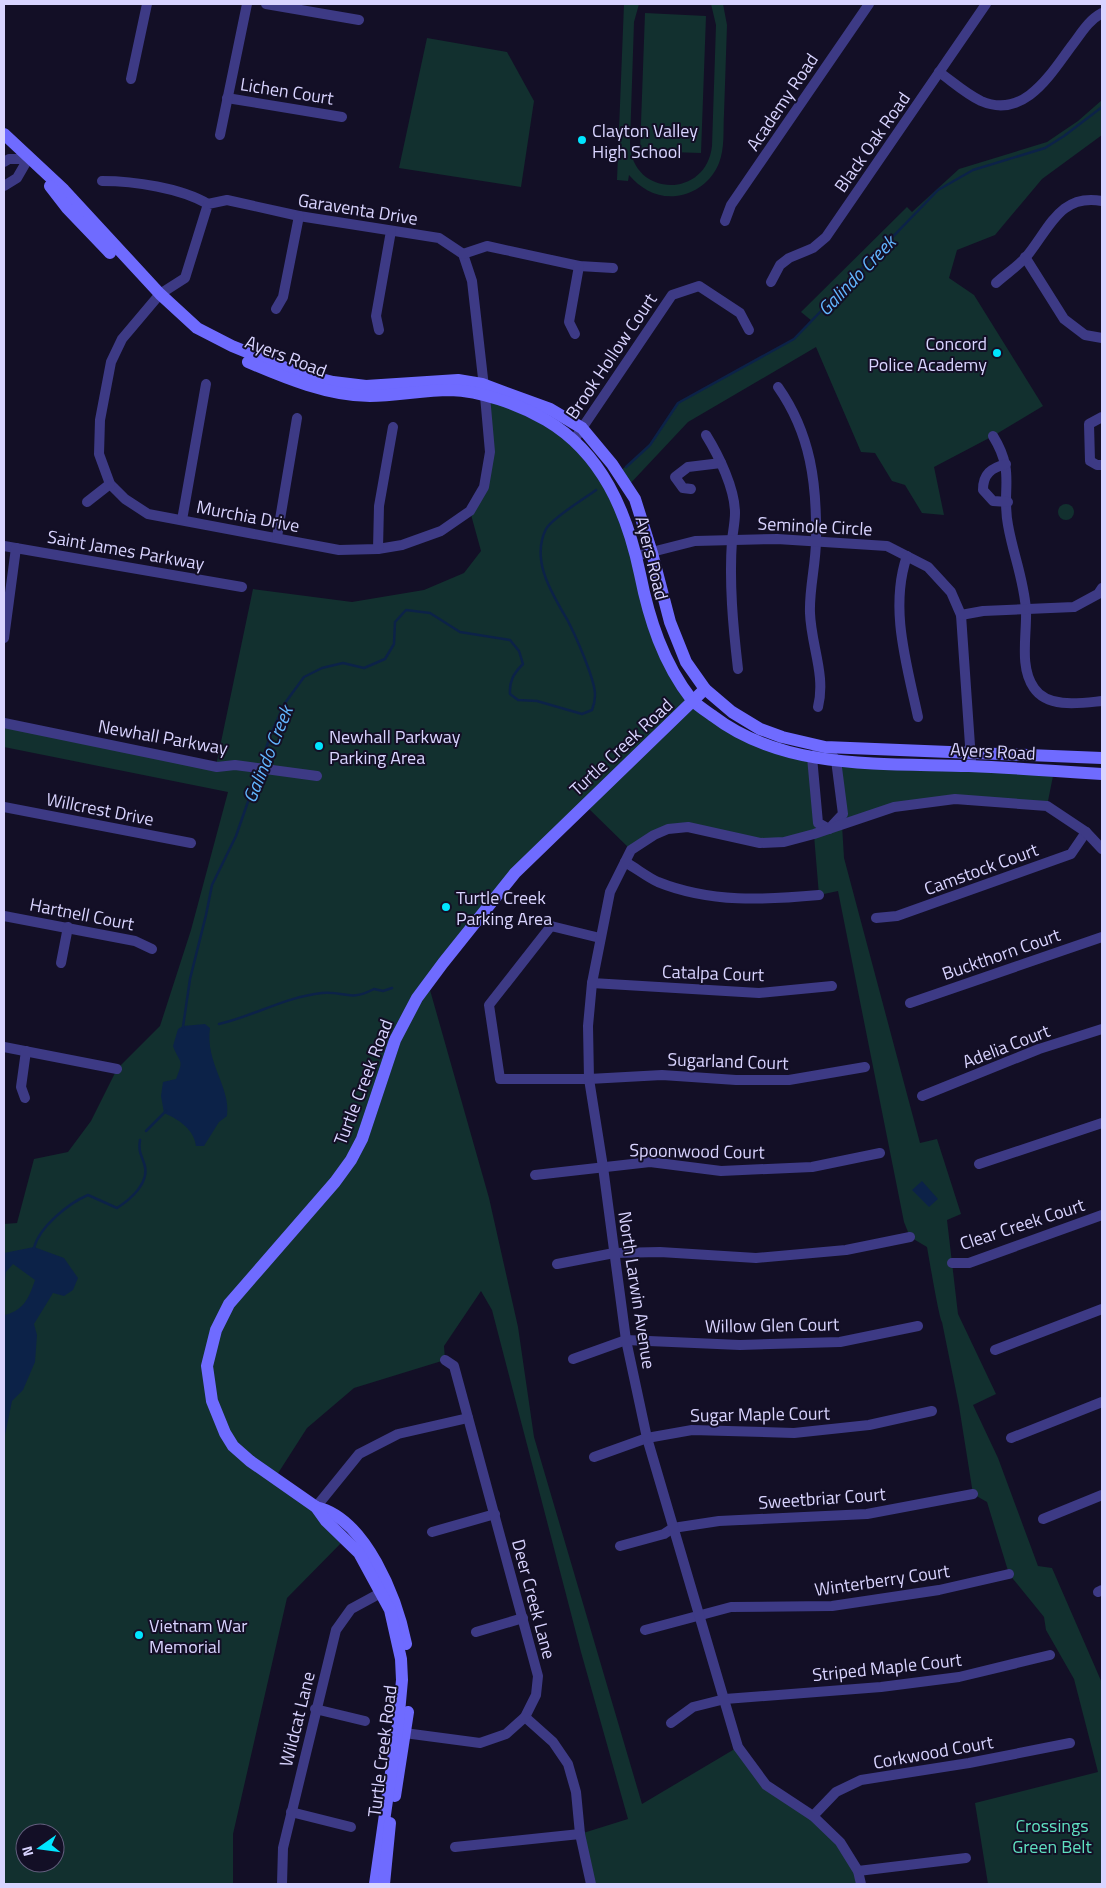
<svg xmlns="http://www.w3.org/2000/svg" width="1106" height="1888" font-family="'Titillium Web',sans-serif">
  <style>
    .green { fill: #12302f; fill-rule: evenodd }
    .water { fill: #0c2248 }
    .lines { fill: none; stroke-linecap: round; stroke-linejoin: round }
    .stream { stroke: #0c2248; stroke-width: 2.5 }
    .street { stroke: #3d3a85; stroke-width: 10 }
    .secondary { stroke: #6f6bff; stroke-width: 12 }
    .poi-dot { fill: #00e5ff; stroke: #130f26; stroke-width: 2 }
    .labels { text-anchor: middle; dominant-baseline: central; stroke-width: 4; stroke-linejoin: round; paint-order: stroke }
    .street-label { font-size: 18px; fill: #d9d4ff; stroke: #130f26 }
    .poi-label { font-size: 18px; fill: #d9d4ff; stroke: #130f26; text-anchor: start }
    .park-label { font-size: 18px; fill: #5fe0c0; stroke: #130f26 }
    .water-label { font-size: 19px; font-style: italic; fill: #62b6ff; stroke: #130f26 }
  </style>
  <rect width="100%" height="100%" fill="#130f26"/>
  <g class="green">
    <path d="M 624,4 L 639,4 L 634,22 L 630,143 C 631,197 706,200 712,146 L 716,25 L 711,4 L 723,4 L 727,25 C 726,55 725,84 724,114 C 723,130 725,148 719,163 C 712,181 695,194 676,196 C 657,198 641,189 629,175 L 628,181 L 617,180 Z"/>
    <polygon points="645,13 706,16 701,153 640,151"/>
    <polygon points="427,38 507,52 534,101 521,187 399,168"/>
    <polygon points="1102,100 1102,135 1042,179 995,235 957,250 949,278 974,295 1043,406 993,436 934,467 944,515 922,513 905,485 892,481 875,453 861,452 816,347 688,422 627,487 618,473 650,445 678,403 794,339 812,321 801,312 907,207 912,212 959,169 1047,142 1078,121"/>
    <path d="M 485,396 L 574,440 L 616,497 L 674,672 L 725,725 L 812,757 L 819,823 L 829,829 L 843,814 L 836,760 L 1054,771 L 1047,806 L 955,799 L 894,807 L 842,825 L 844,858 L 920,1143 L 937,1139 L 961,1214 L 947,1220 L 958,1314 L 996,1394 L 973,1405 L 998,1458 L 1038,1566 L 1052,1568 L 1102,1683 L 1102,1884 L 988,1884 L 975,1803 L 1098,1772 L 1074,1679 L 1046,1630 L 1044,1617 L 1009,1574 L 987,1502 L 973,1494 L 959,1406 L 942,1322 C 939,1318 929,1258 927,1247 L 910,1237 L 904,1222 L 838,891 L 819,895 L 814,835 L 784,842 L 708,831 L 668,829 L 631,850 L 585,805 L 551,838 L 428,983 L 489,1198 L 518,1327 L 534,1437 L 642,1804 L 738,1747 L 766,1785 L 840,1842 L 861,1884 L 591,1884 L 580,1834 L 628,1819 L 581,1652 L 492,1310 L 481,1291 L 444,1346 L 445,1360 L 354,1388 L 307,1428 L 275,1478 L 346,1538 L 287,1598 L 233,1834 L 233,1884 L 4,1884 L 4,1224 L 17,1223 L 34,1159 L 68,1152 L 91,1121 L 117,1069 L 160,1026 L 191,930 L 228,792 L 4,747 L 4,723 L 216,766 L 253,589 L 352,602 L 424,590 L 464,573 L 481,551 L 470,511 L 484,487 L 490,452 ZM 25,1833 L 55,1833 L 55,1863 L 25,1863 Z"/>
    <circle cx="1066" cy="512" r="8"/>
  </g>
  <g class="water">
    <path d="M 205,1024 L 210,1028 C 205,1063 231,1087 227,1116 L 219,1122 L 204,1146 L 196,1146 C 194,1129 178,1119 164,1113 L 161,1096 L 163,1082 L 176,1079 C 185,1058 179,1063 173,1046 L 178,1029 L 183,1026 Z"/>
    <polygon points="922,1181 938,1199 929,1207 912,1190"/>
    <path d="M 34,1247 L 64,1258 L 78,1278 L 73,1290 L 64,1296 L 53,1293 L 34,1324 L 37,1335 L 35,1362 L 23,1390 L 12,1401 L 4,1440 L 4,1311 L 5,1315 C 24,1310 29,1298 35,1280 L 13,1264 L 6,1272 L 4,1289 L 4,1253 Z"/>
  </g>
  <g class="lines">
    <g class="stream">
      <polyline points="626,467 650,445 678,403 794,339 938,190 973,170 1045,148 1064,136 1102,107"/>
      <path d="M 261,765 L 270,736 L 285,703 L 304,677 L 322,668 L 343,663 L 364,668 L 385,659 L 394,644 L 395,622 L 406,610 L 430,613 L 460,632 L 510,640 L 519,651 L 523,664 C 514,673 509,681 510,694 L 518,700 L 537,701 L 582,714 L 592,710 C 598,695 594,685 589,670 C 583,653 576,637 568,621 C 553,595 530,561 546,529 C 552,518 584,499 596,490"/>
      <path d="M 219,1024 C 254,1016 285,997 322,993 C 346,991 349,1002 374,989 L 383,991 L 392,988"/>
      <polyline points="183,1027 190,979 206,915 212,885 236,836 259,770"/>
      <polyline points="146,1131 166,1111"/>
      <path d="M 34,1248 C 39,1227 69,1203 88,1195 L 117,1208 C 131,1199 151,1182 144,1163 C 141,1154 138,1151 140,1140"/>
    </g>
    <g class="street">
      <polyline points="266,4 359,20"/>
      <path d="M 939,72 C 953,82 966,94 981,101 C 1025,120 1051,73 1073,44 C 1082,32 1089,20 1102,13"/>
      <polyline points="131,79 147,4"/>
      <polyline points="227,98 342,117"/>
      <polyline points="220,135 247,4"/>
      <polyline points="4,162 9,159 28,159 17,178 4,186"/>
      <path d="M 102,181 C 134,181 181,188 208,204"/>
      <polygon points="227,200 299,216 439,238 463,254 472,281 485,396 490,452 484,487 470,511 441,531 402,545 378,549 339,550 148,514 125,499 110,484 99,454 100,420 111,362 122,339 160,294 185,278 208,204"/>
      <polyline points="725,221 731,205 869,4"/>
      <polyline points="463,254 487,246 579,266 613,268"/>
      <polyline points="1025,257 1064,319 1085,335 1102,338"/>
      <polyline points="771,282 780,265 789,258 813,248 826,237 986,4"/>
      <path d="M 996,283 C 1006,274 1018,266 1026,257 C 1049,230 1059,193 1102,201"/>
      <polyline points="276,309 283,297 299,216"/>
      <polyline points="379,330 376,316 391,231"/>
      <polyline points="575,334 569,322 579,266"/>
      <path d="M 778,387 C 811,434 817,484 816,540 C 816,564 809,589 810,613 C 811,645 826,675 818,707"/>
      <polyline points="1102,417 1089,424 1090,461 1097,465 1102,465"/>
      <path d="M 706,435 C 719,456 735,489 735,513 C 735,522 733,531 732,540 C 729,583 733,626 738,669"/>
      <path d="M 993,436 C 1016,473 1001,489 1008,525 C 1013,554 1024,580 1026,610 C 1027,635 1019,667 1034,688 C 1048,709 1082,703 1102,701"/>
      <polyline points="574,440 672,295 699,286 740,313 749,330"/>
      <path d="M 1006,464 C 991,468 983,474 983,490 L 993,501 L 1008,502"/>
      <polyline points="691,489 683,488 675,477 688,467 721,463"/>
      <polyline points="87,502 110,484"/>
      <polyline points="182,520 206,384"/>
      <polyline points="277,537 297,418"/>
      <polyline points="4,546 242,587"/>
      <polyline points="378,549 379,506 393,427"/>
      <polyline points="636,556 695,541 777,539 887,546 928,567 951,592 961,615 971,760"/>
      <path d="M 907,556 C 889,608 907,665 918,717"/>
      <polyline points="961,615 983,611 1074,607 1098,594 1102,588"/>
      <polyline points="4,638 16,548"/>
      <polyline points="4,723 217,767 235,765 317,776"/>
      <polygon points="825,747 836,760 843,814 829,829 818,823 812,757"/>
      <polyline points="4,807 191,843"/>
      <path d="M 625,862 C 636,868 647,877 658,882 C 710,903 765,900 819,895"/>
      <polyline points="4,916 135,941 152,949"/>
      <polyline points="876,918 897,916 1071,854 1086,832"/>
      <polyline points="600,938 551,926 489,1005 500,1079 589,1079 662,1075 736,1080 789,1080 865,1067"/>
      <polyline points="61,963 68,927"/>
      <polyline points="592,983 759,993 832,986"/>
      <polyline points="910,1003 1102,937"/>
      <polyline points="4,1047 117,1069"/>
      <polyline points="922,1096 1039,1049 1102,1029"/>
      <polyline points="25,1098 21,1087 26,1051"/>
      <polyline points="979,1164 1102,1123"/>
      <polyline points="535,1175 650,1162 721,1171 812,1167 880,1153"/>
      <polyline points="952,1263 969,1263 1102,1215"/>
      <polyline points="557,1264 614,1253 660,1252 756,1258 846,1250 910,1237"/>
      <polyline points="995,1350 1102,1309"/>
      <polyline points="573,1359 626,1340 740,1345 840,1342 918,1326"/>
      <polyline points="1011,1438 1102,1402"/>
      <polyline points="594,1457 647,1438 692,1430 794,1433 869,1425 932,1411"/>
      <polyline points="316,1507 359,1454 398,1434 468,1418"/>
      <polyline points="1043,1519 1102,1495"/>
      <polyline points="432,1532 495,1514"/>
      <polyline points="620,1546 664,1534 673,1528 719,1521 867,1514 973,1494"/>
      <polyline points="1098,1592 1102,1590"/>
      <polyline points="645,1630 731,1607 832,1606 939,1590 1009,1574"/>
      <polyline points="476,1632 523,1618"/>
      <polyline points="315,1709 365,1721"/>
      <polyline points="525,1717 553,1742 568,1764 576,1792 580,1834 591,1884"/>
      <polyline points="671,1723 693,1707 725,1699 881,1687 959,1677 1050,1655"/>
      <polyline points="397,1732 480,1743 506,1734 525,1717 536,1695 538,1676 454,1366 445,1360"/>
      <polyline points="291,1812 351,1827"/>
      <polyline points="813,1816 836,1792 861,1780 969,1763 1070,1743"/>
      <polyline points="455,1847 580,1834"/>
      <polyline points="858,1871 966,1858"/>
      <polyline points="282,1884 283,1848 336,1630 351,1609 386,1590"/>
      <polyline points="861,1884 858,1871 840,1842 813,1816 766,1785 738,1747 647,1438 626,1340 603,1167 589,1079 588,1026 592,983 610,892 631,850 654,835 668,829 688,827 760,843 784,842 814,834 894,807 955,799 1047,806 1086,832 1102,849"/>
    </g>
    <g class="secondary">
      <polyline points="4,134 64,190 160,294 197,328 232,346 301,374 333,382 366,386 458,380 482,384 550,409 582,428 612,464 635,499 652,553 670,622 686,662 705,689 732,712 760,729 782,737 825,747 1102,758"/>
      <polyline points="50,186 67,208 110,253"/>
      <path d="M 248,362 C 285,378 329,396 370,396 C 396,396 423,390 450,390 C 481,391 518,404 546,420 C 602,453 627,512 640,574 C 649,619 663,663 692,700 C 698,706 706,711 713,716 C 785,771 884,763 969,766 C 1014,768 1058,771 1102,774"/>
      <path d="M 316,1507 C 366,1518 397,1599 406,1644"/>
      <polyline points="395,1796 408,1712"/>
      <polyline points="375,1884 398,1724 402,1680 401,1659 390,1610 359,1553 326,1521 316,1507 250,1461 233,1446 225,1433 212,1401 207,1366 216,1330 229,1304 335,1182 351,1160 362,1139 395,1040 417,998 443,963 515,873 705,689"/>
      <polyline points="384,1884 390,1823"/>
    </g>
  </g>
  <g class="poi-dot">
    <circle cx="582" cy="140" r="5"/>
    <circle cx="997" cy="353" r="5"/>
    <circle cx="319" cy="746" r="5"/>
    <circle cx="446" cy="907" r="5"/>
    <circle cx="139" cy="1635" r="5"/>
  </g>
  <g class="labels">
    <g class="street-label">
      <text transform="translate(287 91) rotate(9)">Lichen Court</text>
      <text transform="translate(782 102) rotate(-56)">Academy Road</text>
      <text transform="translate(872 142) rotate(-55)">Black Oak Road</text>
      <text transform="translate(358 209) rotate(9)">Garaventa Drive</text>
      <text transform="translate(286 356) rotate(21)">Ayers Road</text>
      <text transform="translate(611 356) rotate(-56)">Brook Hollow Court</text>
      <text transform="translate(248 516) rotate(11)">Murchia Drive</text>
      <text transform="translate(815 526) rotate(3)">Seminole Circle</text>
      <text transform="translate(126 550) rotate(10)">Saint James Parkway</text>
      <text transform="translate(652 558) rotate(76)">Ayers Road</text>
      <text transform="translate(163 737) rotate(10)">Newhall Parkway</text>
      <text transform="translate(621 747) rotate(-43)">Turtle Creek Road</text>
      <text transform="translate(993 751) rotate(3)">Ayers Road</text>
      <text transform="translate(100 809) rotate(11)">Willcrest Drive</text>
      <text transform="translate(981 869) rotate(-20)">Camstock Court</text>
      <text transform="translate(82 914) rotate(11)">Hartnell Court</text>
      <text transform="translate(1001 954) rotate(-19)">Buckthorn Court</text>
      <text transform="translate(713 973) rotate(2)">Catalpa Court</text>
      <text transform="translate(1006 1046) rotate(-21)">Adelia Court</text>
      <text transform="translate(728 1061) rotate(2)">Sugarland Court</text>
      <text transform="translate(363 1082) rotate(-69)">Turtle Creek Road</text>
      <text transform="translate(697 1151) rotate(1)">Spoonwood Court</text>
      <text transform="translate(1022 1224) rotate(-18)">Clear Creek Court</text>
      <text transform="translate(637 1290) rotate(81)">North Larwin Avenue</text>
      <text transform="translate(772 1325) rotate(-1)">Willow Glen Court</text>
      <text transform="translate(760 1414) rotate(-1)">Sugar Maple Court</text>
      <text transform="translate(822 1498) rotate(-4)">Sweetbriar Court</text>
      <text transform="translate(882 1580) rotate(-8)">Winterberry Court</text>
      <text transform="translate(534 1599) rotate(75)">Deer Creek Lane</text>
      <text transform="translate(887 1667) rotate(-6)">Striped Maple Court</text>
      <text transform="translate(297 1719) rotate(-76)">Wildcat Lane</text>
      <text transform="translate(382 1751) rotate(-83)">Turtle Creek Road</text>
      <text transform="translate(933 1752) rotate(-10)">Corkwood Court</text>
    </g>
    <g class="poi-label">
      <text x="592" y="130">Clayton Valley<tspan x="592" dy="21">High School</tspan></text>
      <text x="987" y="343" text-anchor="end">Concord<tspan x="987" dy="21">Police Academy</tspan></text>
      <text x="329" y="736">Newhall Parkway<tspan x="329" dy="21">Parking Area</tspan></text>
      <text x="456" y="897">Turtle Creek<tspan x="456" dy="21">Parking Area</tspan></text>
      <text x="149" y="1625">Vietnam War<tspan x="149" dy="21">Memorial</tspan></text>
    </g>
    <g class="park-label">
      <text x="1052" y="1825">Crossings<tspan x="1052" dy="21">Green Belt</tspan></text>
    </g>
    <g class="water-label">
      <text transform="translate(856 275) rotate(-46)">Galindo Creek</text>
      <text transform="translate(267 754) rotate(-68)">Galindo Creek</text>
    </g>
  </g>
  <rect width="1106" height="1888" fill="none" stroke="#d9d4ff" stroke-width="10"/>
  <g transform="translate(40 1848) rotate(256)"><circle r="24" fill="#130f26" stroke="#625e7d"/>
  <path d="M0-4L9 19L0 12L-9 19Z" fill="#00e5ff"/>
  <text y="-8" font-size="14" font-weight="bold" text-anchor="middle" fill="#d9d4ff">N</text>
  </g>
</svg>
